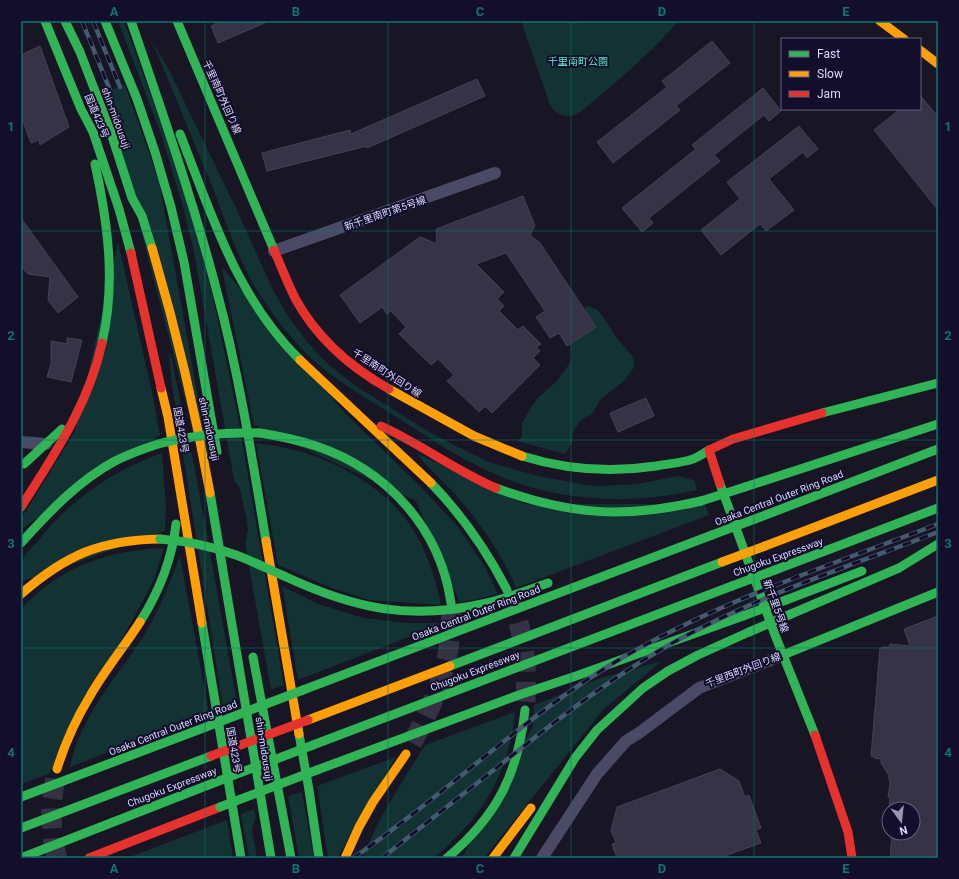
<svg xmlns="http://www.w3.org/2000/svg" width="959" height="879" font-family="Roboto,'Noto Sans JP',sans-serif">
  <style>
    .green { fill: #123233 }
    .building { fill: #363346; stroke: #454058 }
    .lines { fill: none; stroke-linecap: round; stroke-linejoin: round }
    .primary-tunnel { stroke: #363246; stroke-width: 20; stroke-dasharray: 20 10; stroke-linecap: butt }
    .street { stroke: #4a4966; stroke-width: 12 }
    .fast { stroke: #30b455; stroke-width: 9 }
    .slow { stroke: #ff9f0a; stroke-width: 9 }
    .jam { stroke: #e5322d; stroke-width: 9 }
    .rail-casing { stroke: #445b6f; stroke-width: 4.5 }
    .rail { stroke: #130e2c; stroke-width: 3; stroke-dasharray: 9; stroke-linecap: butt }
    .fast-bridge { stroke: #30b455; stroke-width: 9 }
    .slow-bridge { stroke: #ff9f0a; stroke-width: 9 }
    .jam-bridge { stroke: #e5322d; stroke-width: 9 }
    .grid { fill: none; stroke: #0f766e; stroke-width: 1; stroke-opacity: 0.55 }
    .labels { text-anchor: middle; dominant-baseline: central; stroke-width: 4; stroke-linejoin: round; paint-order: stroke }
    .park-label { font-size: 10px; fill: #59ebc6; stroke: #130e2c }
    .street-label { font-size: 10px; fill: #ddd9ff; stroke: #130e2c }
    .neatline { fill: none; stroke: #0f766e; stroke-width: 1.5 }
    .grid-label { font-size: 13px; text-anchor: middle; font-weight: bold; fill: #0f766e }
  </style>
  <rect width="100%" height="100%" fill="#181525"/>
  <g class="green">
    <polygon points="118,21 123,21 128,32 177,166 196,230 216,311 237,412 284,685 271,690 245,544 248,530 247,522 240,489 234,480 194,252 182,203 161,134"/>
    <path d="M 521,21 L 679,21 C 648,55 615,84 579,113 C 568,119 557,116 550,105 Z"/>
    <path d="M 152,41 L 166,64 L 236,208 L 273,290 L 288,316 L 304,338 L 320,356 L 333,368 L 354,385 L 426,430 L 454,445 L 489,462 L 538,476 L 587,485 L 600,486 L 637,484 L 678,476 L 693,480 L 695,482 L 697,490 C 633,504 566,503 504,478 C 465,462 430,439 395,416 C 369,400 343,385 320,366 C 294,344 273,316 255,287 C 237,256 225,220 212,186 C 192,138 172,89 152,41 Z"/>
    <polygon points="125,85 159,181 228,564 105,92"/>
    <polygon points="118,242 152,392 160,435 21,529 21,519 75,431"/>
    <polygon points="223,268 345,413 421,487 458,527 485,567 498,594 460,603 416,501 254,425 222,269"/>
    <polygon points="588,306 596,309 602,315 616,337 632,356 635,363 633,369 624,381 601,399 592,414 580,421 573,432 572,443 565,454 517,441 522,437 522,423 532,406 537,399 556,382 570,363 572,355 570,344 594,324 584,308"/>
    <polygon points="170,352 195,469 237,703 223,708 172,385 169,353"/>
    <path d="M 256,443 C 317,449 386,481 417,536 C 429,558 436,581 441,605 L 369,600 L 334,589 L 278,565 Z"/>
    <path d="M 162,453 L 166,508 L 165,531 L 21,582 C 21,576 19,566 22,561 C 25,554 32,547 37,542 C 69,501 113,470 162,453 Z"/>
    <path d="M 416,453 L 525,504 L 705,504 L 709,515 L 516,588 C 502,554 480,523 456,495 C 443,481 428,468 416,453 Z"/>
    <path d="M 164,548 L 153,582 L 49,774 L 21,784 L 21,609 C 58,567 109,550 164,548 Z"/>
    <path d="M 180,556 L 209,713 L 70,767 C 79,719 117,676 143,637 C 159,611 169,584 180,556 Z"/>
    <polygon points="282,586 318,604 364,618 408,623 445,623 298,680"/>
    <polygon points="662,661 603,710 484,858 462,858 533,726 534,705 601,678"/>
    <path d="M 515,712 C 511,761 490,806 453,840 C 448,846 440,854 432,858 C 427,860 419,858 414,858 C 397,858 379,858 362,858 L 377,825 L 388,805 L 425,745 Z"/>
    <polygon points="396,757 337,858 328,858 317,786"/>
    <polygon points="302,792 314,858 299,858 288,796"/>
    <polygon points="254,809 256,816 252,829 257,858 249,858 241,814"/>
    <polygon points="227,820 233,858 127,858"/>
  </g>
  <g class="building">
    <polygon points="221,21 269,21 218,43 211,26"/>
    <polygon points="712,41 730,63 676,106 680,110 613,163 597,142 667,87 662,81"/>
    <polygon points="40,46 69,127 40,145 39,140 31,143 21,116 21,55"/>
    <polygon points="477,79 485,96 367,148 367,146 267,171 262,153 350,130 351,134"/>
    <polygon points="763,88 781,111 769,121 764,115 714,155 720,161 649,218 653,223 642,232 622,208 696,149 692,145"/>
    <polygon points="920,95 938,117 938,210 874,130 900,109 920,109"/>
    <polygon points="799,126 818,149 807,158 803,152 769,179 794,210 766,231 760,224 721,255 701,230 740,199 727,182"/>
    <polygon points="523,196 535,226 530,235 540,243 596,327 567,346 559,333 550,338 536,317 545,311 506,253 476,264 504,292 497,299 504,306 499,311 518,330 523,326 541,344 536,347 540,351 533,358 540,365 492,413 485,406 479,412 447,381 454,375 438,359 431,365 399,334 406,327 391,311 387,314 382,307 360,323 340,295 420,237 437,244 436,229"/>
    <polygon points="21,218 78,297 58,313 48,300 50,277 28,274 21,266"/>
    <polygon points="67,338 82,340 71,382 47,377 51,364 51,341 67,344"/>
    <polygon points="646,398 654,416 618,432 610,413"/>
    <polygon points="938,616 937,858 890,858 892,834 913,835 913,809 889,809 890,797 888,797 890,783 888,774 881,763 881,759 874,758 874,757 871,756 880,648 883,648 883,647 889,647 890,644 910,646 904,629"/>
    <polygon points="720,769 739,781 745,797 749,795 761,828 756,830 761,843 719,858 617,858 612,844 616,843 611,830 617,807"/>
  </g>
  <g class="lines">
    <g class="primary-tunnel">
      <path d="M 509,594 C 525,635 528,666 525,709"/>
      <path d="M 412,743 C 438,695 453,660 451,603"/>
      <polyline points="57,858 53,840 51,806 57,769"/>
    </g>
    <g class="street">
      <polyline points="274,251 495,173"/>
      <polyline points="21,442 46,444"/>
      <polyline points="542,858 597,774 626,741 639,733 699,688 783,655"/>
    </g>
    <g class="fast">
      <polyline points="45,21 81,109 93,132 119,209 131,253"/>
      <polyline points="65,21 80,52 110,130 132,198 142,216 152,248"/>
      <polyline points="105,21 137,99 155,152 171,207 184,262 217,452"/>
      <path d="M 131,21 C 162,111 193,200 217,292 C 239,374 252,457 266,541"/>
      <polyline points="177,21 274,250"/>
      <path d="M 180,134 C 212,215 236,297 300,360"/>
      <path d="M 95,164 C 108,224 116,283 102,343"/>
      <polyline points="822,413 938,383"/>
      <path d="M 260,433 C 279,436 298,440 316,446 C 387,470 440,528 451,603"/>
      <path d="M 522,456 C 567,470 610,473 656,466 C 667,464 679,463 690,460 C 697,458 703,454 709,450"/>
      <polyline points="24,464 62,429"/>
      <path d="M 431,483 C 462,515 487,551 507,590"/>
      <polyline points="720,484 775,635 815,735"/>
      <polyline points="745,487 938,424"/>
      <path d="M 496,488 C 570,515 625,519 701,501"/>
      <polyline points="210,493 271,858"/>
      <polyline points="755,519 938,449"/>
      <path d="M 21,543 C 49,512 78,481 115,461 C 129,454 143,449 158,444"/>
      <polyline points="775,570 938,508"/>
      <path d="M 284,576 C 355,609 410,621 487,603 C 508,598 528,590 548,583"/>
      <polyline points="786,600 862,571"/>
      <polyline points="791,614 899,568 938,544"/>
      <path d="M 140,622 C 159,592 172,560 176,524"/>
      <polyline points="202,623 241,858"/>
      <polyline points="783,655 938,592"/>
      <polyline points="253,657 291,858"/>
      <polyline points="450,666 722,562"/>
      <polyline points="303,690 712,535"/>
      <polyline points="299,734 309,790 319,858"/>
      <polyline points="313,745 732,586"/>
      <polyline points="317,770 516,696 576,676 743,616"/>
      <polyline points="21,797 206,727"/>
      <polyline points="21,828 211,756"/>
      <polyline points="21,858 216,782"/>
      <path d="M 447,858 C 497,816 518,774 525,710"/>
      <polyline points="514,858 575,758 597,730 643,688 668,671 698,655 749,632"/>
    </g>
    <g class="slow">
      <polyline points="880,21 904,39"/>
      <polyline points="920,50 938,64"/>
      <path d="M 152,248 C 176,329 195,410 210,493"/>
      <polyline points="300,360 431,483"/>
      <polyline points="161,388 168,417 202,623"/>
      <polyline points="389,389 474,436 522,456"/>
      <polyline points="266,541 299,734"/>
      <polyline points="765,546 938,480"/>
      <path d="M 21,594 C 66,555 100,540 160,539"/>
      <polyline points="308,720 450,666"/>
      <path d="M 57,769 C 65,743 76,719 90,696 C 105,670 124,647 140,622"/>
      <polyline points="345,858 359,827 373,802 406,754"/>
      <polyline points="493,858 531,808"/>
    </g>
    <g class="jam">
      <path d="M 274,250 C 281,266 287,282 295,298 C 316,337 350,367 389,389"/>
      <polyline points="131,253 161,388"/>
      <path d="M 381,426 C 421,444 456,471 496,488"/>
      <polyline points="720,484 709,450 733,439 822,413"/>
      <path d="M 21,507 C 54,455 89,404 102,343"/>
      <polyline points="815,735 848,832 852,858"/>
      <polyline points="89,858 220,807"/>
    </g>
    <defs>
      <g id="rail">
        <polyline points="82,21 110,90"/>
        <polyline points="93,21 120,87"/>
        <path d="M 353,858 C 441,798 517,723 607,667 C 709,604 826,567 938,524"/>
        <path d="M 382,858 C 421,827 461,796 500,765 C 554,722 608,680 667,646 C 752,598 847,567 938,532"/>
      </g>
    </defs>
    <use href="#rail" class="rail-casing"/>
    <use href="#rail" class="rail"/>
    <g class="fast-bridge">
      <path d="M 158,444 C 192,435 225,432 260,433"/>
      <polyline points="701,501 745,487"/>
      <polyline points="712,535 755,519"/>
      <path d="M 160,539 C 186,541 211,546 236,555 C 252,561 268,569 284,576"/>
      <polyline points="732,586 775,570"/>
      <polyline points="743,616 786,600"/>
      <polyline points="749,632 791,614"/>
      <polyline points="206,727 303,690"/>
      <polyline points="216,782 313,745"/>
      <polyline points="220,807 317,770"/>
    </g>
    <polyline class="slow-bridge" points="722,562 765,546"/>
    <polyline class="jam-bridge" points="211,756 308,720"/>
  </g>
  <path class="grid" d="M 205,21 L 205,858M 388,21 L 388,858M 571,21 L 571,858M 754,21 L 754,858M 21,231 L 938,231M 21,440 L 938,440M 21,648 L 938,648"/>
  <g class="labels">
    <g class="park-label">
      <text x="578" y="61">千里南町公園</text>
    </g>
    <g class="street-label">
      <text transform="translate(222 97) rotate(66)">千里南町外回り線</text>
      <text transform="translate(97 116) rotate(67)">国道423号</text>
      <text transform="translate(116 118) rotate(70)">shin-midousuji</text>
      <text transform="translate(385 213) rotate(-19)">新千里南町第5号線</text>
      <text transform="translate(387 373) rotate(33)">千里南町外回り線</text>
      <text transform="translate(209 429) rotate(78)">shin-midousuji</text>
      <text transform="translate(181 430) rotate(80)">国道423号</text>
      <text transform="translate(779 498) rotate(-21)">Osaka Central Outer Ring Road</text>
      <text transform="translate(778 557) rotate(-20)">Chugoku Expressway</text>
      <text transform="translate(776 606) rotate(70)">新千里5号線</text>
      <text transform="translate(476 613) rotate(-21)">Osaka Central Outer Ring Road</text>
      <text transform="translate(743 670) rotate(-21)">千里西町外回り線</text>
      <text transform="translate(475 671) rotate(-21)">Chugoku Expressway</text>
      <text transform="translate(173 728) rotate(-21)">Osaka Central Outer Ring Road</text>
      <text transform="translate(264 749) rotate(81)">shin-midousuji</text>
      <text transform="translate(234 750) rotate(80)">国道423号</text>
      <text transform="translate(172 787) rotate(-21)">Chugoku Expressway</text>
    </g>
  </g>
  <rect width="959" height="879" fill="none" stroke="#130e2c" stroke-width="44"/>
  <rect x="781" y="38" width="140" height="72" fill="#130e2c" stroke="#645f80"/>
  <rect x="789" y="51" width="20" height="6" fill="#30b455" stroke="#645f80"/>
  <text x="817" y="58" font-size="12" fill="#ddd9ff">Fast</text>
  <rect x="789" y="71" width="20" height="6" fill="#ff9f0a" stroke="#645f80"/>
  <text x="817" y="78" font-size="12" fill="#ddd9ff">Slow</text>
  <rect x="789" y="91" width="20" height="6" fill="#e5322d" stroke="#645f80"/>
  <text x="817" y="98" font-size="12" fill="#ddd9ff">Jam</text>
  <g transform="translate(901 821) rotate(165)"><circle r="19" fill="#130e2c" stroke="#645f80"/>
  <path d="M0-3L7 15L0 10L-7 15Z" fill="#9894b3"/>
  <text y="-6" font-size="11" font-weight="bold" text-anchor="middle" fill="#ddd9ff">N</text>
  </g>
  <rect x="22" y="22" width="915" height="835" class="neatline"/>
  <g class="grid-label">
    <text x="114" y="16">A</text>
    <text x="296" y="16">B</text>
    <text x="480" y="16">C</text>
    <text x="662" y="16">D</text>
    <text x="846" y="16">E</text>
    <text x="11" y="131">1</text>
    <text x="948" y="131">1</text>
    <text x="11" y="340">2</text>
    <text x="948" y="340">2</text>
    <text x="11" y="548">3</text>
    <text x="948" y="548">3</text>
    <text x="11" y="757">4</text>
    <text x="948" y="757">4</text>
    <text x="114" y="873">A</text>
    <text x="296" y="873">B</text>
    <text x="480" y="873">C</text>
    <text x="662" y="873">D</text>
    <text x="846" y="873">E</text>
  </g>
</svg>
